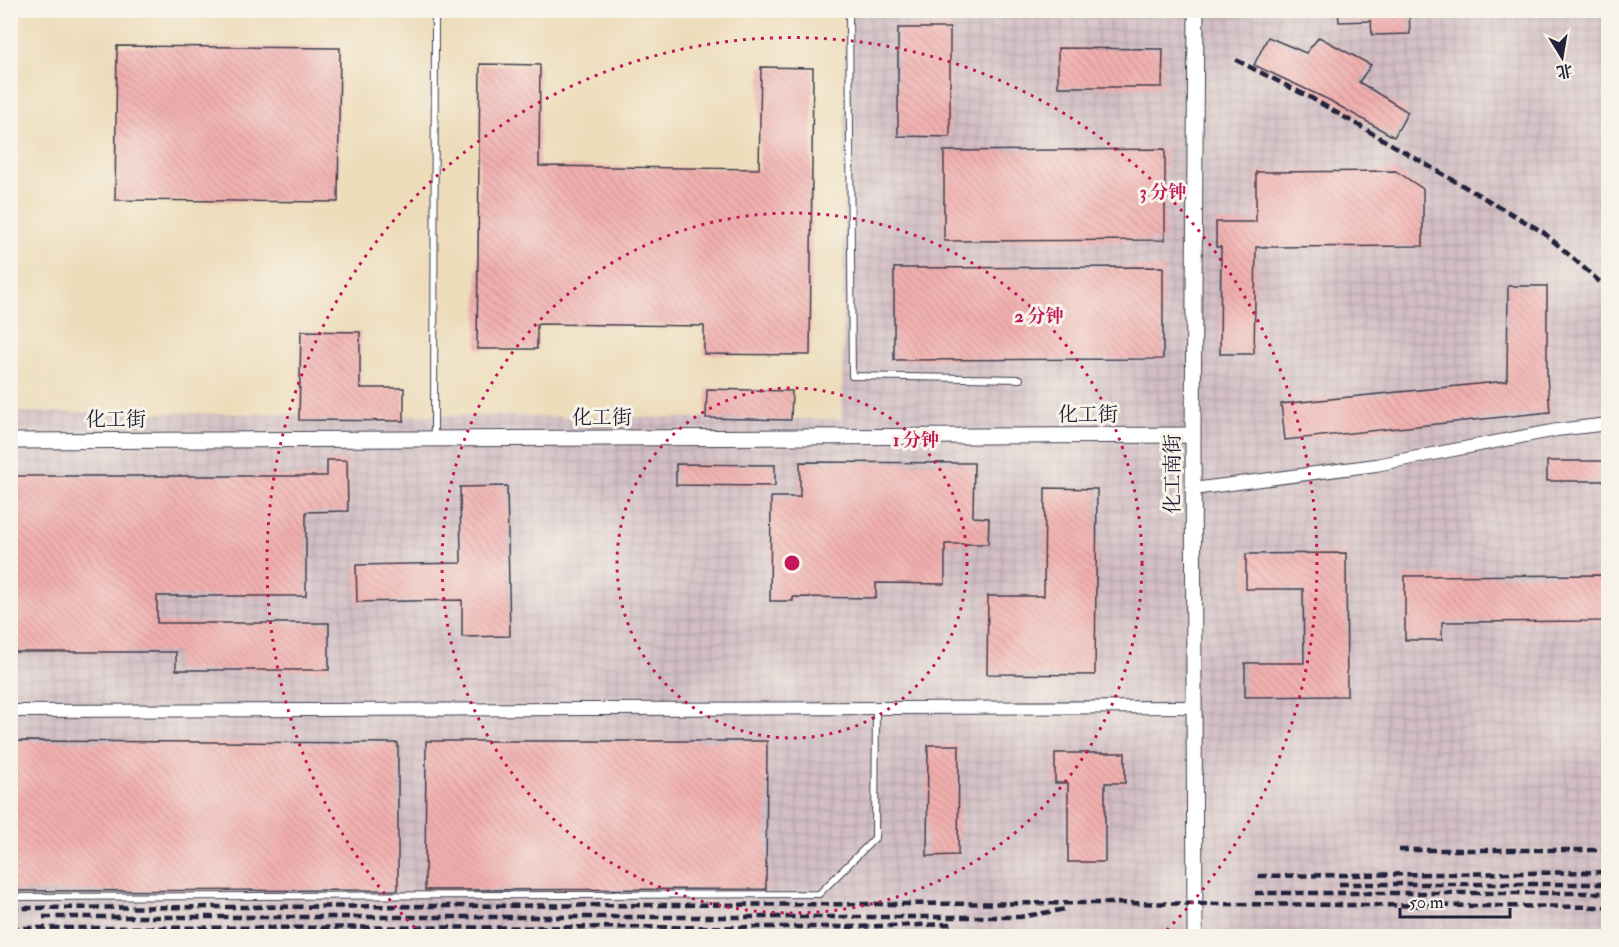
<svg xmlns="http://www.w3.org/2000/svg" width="1619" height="947" font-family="'IM FELL Double Pica','Noto Serif SC',serif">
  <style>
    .industrial { fill: url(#industrial-grid) }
    .building { fill: url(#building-back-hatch) }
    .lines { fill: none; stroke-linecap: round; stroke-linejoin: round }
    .service-casing { stroke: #403e4e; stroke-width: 8 }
    .minor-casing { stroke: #403e4e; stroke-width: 14 }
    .tertiary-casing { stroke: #403e4e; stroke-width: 17 }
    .service { stroke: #fff; stroke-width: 6 }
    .minor { stroke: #fff; stroke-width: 12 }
    .tertiary { stroke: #fff; stroke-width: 15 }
    .rail { stroke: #22223b; stroke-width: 4.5; stroke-dasharray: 9 4.5; stroke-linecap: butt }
    .ring { fill: none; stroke: #c2185b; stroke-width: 3; stroke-dasharray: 3 6 }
    .labels { text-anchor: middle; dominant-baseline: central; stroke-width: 6; stroke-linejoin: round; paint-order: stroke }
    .street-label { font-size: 20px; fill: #22223b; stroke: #f7f3e8 }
    .centre { fill: #c2185b; stroke: #f7f3e8; stroke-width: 3 }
    .ring-label { font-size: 18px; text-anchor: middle; font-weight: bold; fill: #c2185b; stroke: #f7f3e8; stroke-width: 6; stroke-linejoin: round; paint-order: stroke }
  </style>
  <defs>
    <pattern id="industrial-grid" width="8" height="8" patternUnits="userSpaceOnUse" patternTransform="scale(1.5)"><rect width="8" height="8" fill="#d2bec4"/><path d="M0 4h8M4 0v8" fill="none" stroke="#b4a3a9"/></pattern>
    <pattern id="building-back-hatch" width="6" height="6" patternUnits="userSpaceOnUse" patternTransform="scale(1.5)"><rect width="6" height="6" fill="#f1afae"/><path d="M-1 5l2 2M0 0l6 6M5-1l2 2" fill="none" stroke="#ce9697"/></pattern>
  </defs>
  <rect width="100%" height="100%" fill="#f7f3e8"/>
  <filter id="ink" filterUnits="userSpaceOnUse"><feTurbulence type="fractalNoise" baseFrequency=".0167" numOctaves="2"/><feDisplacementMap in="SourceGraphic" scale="12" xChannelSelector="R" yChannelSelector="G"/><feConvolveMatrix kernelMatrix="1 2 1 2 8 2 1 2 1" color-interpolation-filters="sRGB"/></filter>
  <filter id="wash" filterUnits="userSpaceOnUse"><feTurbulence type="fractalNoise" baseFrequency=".008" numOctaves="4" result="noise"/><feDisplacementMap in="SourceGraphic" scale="24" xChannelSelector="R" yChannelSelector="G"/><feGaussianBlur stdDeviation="1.35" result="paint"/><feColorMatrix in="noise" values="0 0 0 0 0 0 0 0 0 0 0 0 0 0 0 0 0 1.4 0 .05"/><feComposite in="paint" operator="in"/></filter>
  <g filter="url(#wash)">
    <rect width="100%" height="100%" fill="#eddcb9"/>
    <polygon class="industrial" points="846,11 1608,11 1608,936 11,936 11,412 842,419"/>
    <g id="blocks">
      <g class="building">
        <polygon points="1338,10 1409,10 1410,34 1372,35 1371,21 1339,22"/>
        <polygon points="898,28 950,28 950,137 898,136"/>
        <polygon points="1268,37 1306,53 1319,37 1371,65 1359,82 1408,112 1394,137 1327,99 1254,65"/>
        <polygon points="117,46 340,48 338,202 115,200"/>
        <polygon points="1058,48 1163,49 1162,87 1058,87"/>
        <polygon points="480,64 540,65 539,166 759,169 761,67 813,68 810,355 704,354 704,326 537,324 537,349 477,349"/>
        <polygon points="1165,149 1165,240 944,241 944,151"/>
        <polygon points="1396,171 1423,189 1423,246 1256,247 1254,354 1220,354 1221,247 1216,247 1216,222 1256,222 1256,172"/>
        <polygon points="1163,267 1163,359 894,360 894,268"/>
        <polygon points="1508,286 1547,286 1547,376 1550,412 1285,440 1281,404 1507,381"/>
        <polygon points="301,331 360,332 360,388 404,388 404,421 299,420"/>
        <polygon points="707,389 792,391 791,420 706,418"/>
        <polygon points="327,460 347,460 348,511 306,512 306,596 157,596 157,623 329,623 329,670 176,670 176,652 10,652 10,476 327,476"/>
        <rect x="1547" y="461" width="61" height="20"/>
        <polygon points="800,462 974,463 973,517 989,518 988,544 945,544 945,584 876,583 876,598 793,597 793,601 770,601 771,497 800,497"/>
        <polygon points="676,464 775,465 775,486 676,485"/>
        <polygon points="507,486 510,636 462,637 462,600 357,602 356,565 461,563 460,487"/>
        <polygon points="1045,488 1097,489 1095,675 987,674 988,596 1044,596"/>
        <polygon points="1346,553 1347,696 1245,697 1245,663 1304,663 1303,589 1246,589 1246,554"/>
        <polygon points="1608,575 1608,621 1442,622 1442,640 1405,640 1405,576"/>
        <polygon points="10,741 398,743 398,890 10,891"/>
        <polygon points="426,741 767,741 766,889 425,890"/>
        <polygon points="928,745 959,745 958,855 927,856"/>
        <polygon points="1055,753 1125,753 1125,783 1105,783 1105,862 1068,862 1068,783 1055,783"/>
      </g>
    </g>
  </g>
  <g filter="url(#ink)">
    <use href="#blocks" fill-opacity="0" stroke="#403e4e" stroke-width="1.5"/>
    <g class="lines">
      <defs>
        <g id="service">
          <polyline points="849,10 852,376 1020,379"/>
          <polyline points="434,439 435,10"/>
          <polyline points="10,897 819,894 875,838 876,708"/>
        </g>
        <g id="minor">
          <polyline points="1193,489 1376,465 1557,430 1608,424"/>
          <polyline points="10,711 1194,707"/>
        </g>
        <g id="tertiary">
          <polyline points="10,441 1193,435"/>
          <polyline points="1195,936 1193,435 1196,10"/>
        </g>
      </defs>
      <use href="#service" class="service-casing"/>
      <use href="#minor" class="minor-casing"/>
      <use href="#tertiary" class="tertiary-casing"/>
      <use href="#service" class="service"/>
      <use href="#minor" class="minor"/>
      <use href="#tertiary" class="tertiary"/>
      <g class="rail">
        <polyline points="1236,60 1313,99 1543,232 1608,289"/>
        <polyline points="1399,850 1608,850"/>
        <polyline points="1258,876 1608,872"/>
        <polyline points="1339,884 1608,884"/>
        <polyline points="1255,893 1608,893"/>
        <polyline points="10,908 1101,903 1608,907"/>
        <polyline points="43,917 1020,917 1066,909"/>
        <polyline points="10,928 849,927 954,924"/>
      </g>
    </g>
  </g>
  <g class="ring">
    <circle cx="792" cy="563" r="175"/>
    <circle cx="792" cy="563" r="350"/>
    <path d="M421 934A525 525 0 1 1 1163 934"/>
  </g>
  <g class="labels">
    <g class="street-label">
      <text x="1088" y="414">化工街</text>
      <text x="602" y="417">化工街</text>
      <text x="116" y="419">化工街</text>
      <text transform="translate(1172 474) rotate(-90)">化工南街</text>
    </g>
  </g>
  <circle cx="792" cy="563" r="9" class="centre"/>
  <g class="ring-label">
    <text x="1163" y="198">3 分钟</text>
    <text x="1039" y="322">2 分钟</text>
    <text x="916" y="446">1 分钟</text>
  </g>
  <rect width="1619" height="947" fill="none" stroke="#f7f3e8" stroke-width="36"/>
  <g transform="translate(1562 57) rotate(169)" stroke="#f7f3e8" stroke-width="4.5" paint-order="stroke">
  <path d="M0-4.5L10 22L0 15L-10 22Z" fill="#22223b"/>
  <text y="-9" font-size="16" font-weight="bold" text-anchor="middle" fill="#22223b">北</text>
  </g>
  <path d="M1400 908v9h110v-9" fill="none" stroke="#22223b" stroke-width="3"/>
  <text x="1409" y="908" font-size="18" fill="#22223b" stroke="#f7f3e8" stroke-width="4.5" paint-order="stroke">50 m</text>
</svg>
